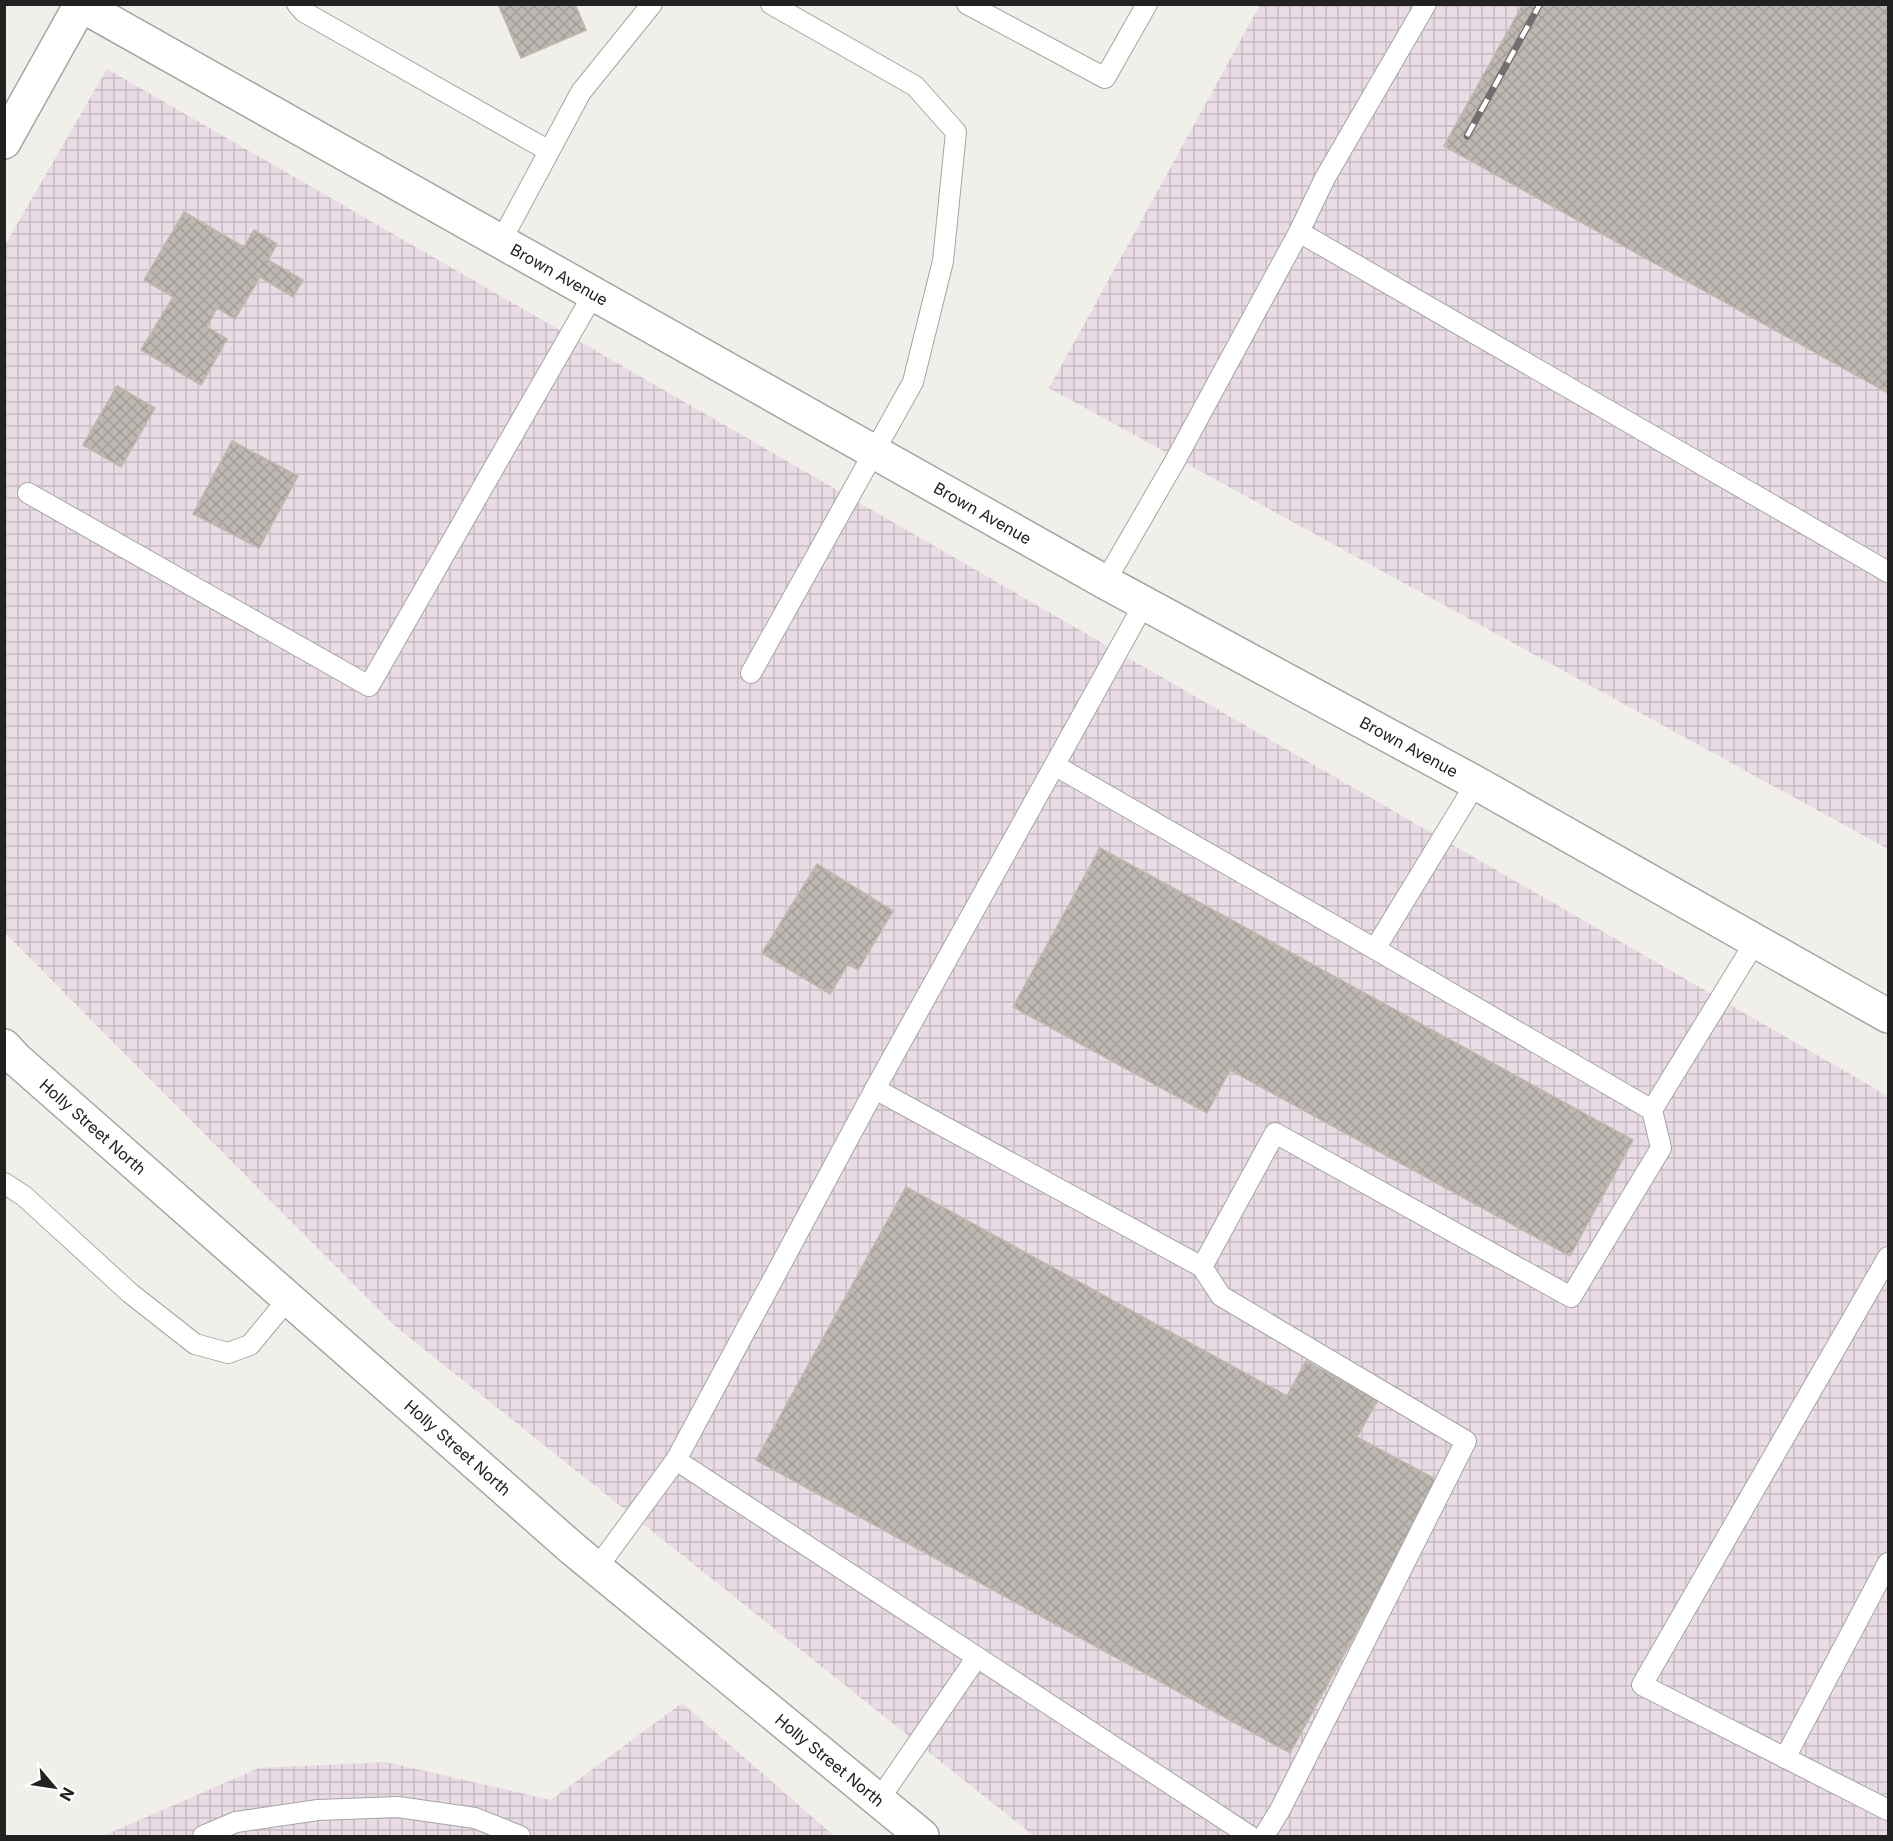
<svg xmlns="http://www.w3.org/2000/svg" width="1893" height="1841" font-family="Inter,sans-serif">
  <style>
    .industrial { fill: url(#industrial-grid) }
    .building { fill: url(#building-cross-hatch); stroke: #c1b7ac; stroke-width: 1.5 }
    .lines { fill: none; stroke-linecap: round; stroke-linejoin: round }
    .service-casing { stroke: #a5a5a5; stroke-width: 22 }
    .minor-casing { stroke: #a5a5a5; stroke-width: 36 }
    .service { stroke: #fff; stroke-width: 20 }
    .minor { stroke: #fff; stroke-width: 33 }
    .rail-casing { stroke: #6f6f6f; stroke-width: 7 }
    .rail { stroke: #fff; stroke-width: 4.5; stroke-dasharray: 14; stroke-linecap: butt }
    .labels { text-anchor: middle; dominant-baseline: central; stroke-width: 5; stroke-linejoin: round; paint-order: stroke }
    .street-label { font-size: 16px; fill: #212121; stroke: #fff }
  </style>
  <defs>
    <pattern id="industrial-grid" width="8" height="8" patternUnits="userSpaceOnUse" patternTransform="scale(1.5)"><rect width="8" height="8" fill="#e9dce5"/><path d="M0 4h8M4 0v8" fill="none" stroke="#c8bcc4"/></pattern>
    <pattern id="building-cross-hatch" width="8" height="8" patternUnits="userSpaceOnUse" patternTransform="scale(1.5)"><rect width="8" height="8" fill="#beb8b2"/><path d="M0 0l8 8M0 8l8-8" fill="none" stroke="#a39e99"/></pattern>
  </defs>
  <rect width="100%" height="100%" fill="#f1efe9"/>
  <g class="industrial">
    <polygon points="1260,5 1888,5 1888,849 1049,388"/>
    <polygon points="107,69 1888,1096 1888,1836 1034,1836 395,1326 5,933 5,245"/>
    <polygon points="682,1703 834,1836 103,1836 259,1768 386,1762 551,1800"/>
  </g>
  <g class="building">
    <polygon points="498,4 575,4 586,30 521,58"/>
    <polygon points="1523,4 1888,4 1888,393 1444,146"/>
    <polygon points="184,212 244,247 254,230 277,244 268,260 303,280 293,297 260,277 235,319 217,308 207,327 227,339 201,385 141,350 173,297 144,280"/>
    <polygon points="117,386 155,408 121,467 83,445"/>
    <polygon points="232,441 298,476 259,548 193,514"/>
    <polygon points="1100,848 1633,1140 1570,1256 1230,1070 1207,1113 1013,1007"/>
    <polygon points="817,864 893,911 858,970 848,964 830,994 762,953"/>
    <polygon points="906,1187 1287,1396 1306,1361 1378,1400 1357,1437 1439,1481 1290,1753 756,1460"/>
  </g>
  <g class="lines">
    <defs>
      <g id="service">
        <polyline points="297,4 304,12 549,151"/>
        <polyline points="967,4 1105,78 1147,4"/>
        <polyline points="1299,232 1325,178 1426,4"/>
        <polyline points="501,241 581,92 652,4"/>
        <polyline points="28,493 369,686 594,293"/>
        <polyline points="1105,582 1175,461 1299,232 1888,572"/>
        <polyline points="1145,602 875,1089 676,1460 1250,1836"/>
        <polyline points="751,673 913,382 943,261 956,132 915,86 771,4"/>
        <polyline points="1056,766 1375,949"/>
        <polyline points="875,1089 1202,1267"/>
        <polyline points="1652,1110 1755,942"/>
        <polyline points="4,1183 24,1196 130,1293 195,1344 228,1353 250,1345 288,1299"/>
        <polyline points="1888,1257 1642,1685 1888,1810"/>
        <polyline points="597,1568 676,1460"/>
        <polyline points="1785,1758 1888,1563"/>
        <polyline points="878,1801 977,1657"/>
        <polyline points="203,1836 236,1822 318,1810 398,1807 475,1818 520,1836"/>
        <polyline points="1264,1836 1280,1810 1466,1441 1221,1296 1202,1267 1275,1133 1571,1297 1661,1148 1652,1110 1375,949 1476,783"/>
      </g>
      <g id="minor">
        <path id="s1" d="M 81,5 L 1105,582 L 1476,783 L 1888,1016"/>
        <polyline points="4,142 81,4"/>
        <path id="s2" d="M 4,1046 L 16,1059 L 573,1549 L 922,1836"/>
      </g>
    </defs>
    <use href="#service" class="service-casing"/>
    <use href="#minor" class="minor-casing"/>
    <use href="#service" class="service"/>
    <use href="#minor" class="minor"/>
    <defs>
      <polyline id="rail" points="1467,136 1540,4"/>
    </defs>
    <use href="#rail" class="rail-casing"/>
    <use href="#rail" class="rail"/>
  </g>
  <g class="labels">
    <g class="street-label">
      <text stroke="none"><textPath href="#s1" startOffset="549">Brown Avenue</textPath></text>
      <text stroke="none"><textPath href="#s1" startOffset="1035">Brown Avenue</textPath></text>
      <text stroke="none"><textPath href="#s1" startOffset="1521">Brown Avenue</textPath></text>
      <text stroke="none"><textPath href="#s2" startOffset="120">Holly Street North</textPath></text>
      <text stroke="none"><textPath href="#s2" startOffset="606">Holly Street North</textPath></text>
      <text stroke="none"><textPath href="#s2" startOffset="1092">Holly Street North</textPath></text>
    </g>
  </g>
  <rect width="1893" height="1841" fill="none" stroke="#212121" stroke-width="12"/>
  <g transform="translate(54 1787) rotate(119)" stroke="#ffffff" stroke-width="4.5" paint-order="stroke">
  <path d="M0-4.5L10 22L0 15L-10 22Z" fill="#212121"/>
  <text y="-9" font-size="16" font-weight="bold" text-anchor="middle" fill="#212121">N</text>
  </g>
</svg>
